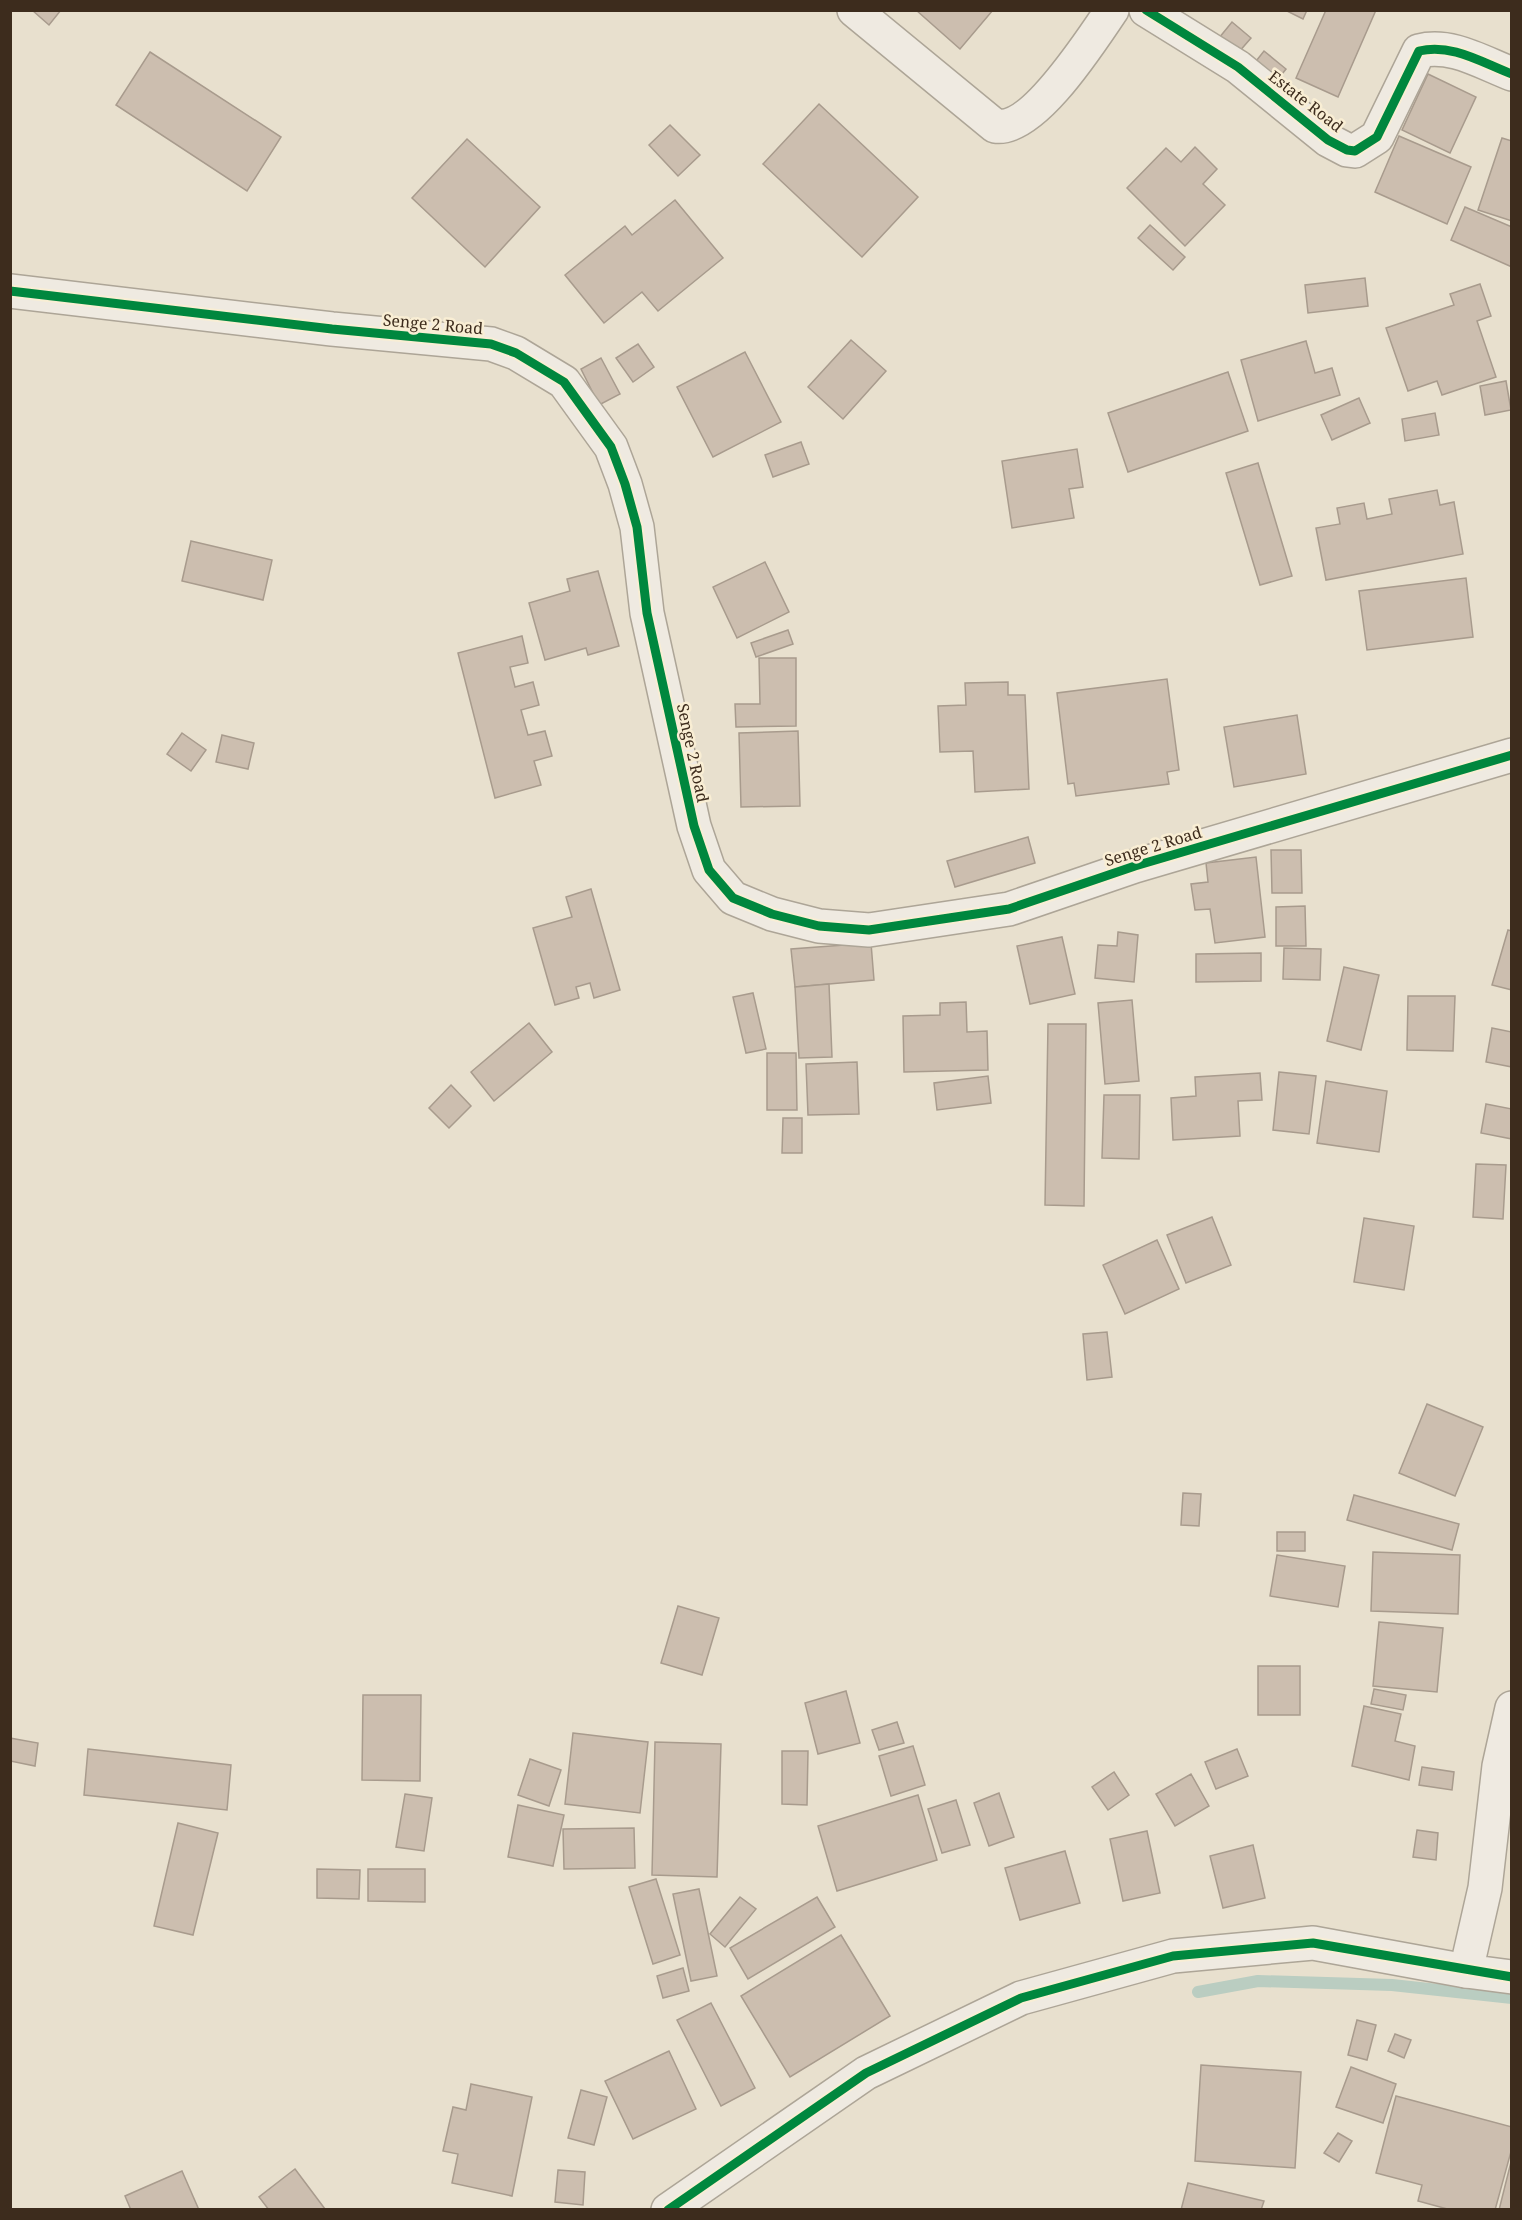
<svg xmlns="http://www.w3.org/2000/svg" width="1522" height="2220" font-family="'Noto Serif',serif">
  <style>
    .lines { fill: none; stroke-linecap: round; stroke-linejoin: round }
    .stream { stroke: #bacdc1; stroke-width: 12 }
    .building { fill: #ccbeaf; stroke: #a89b8d; stroke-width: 1.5 }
    .minor-casing { stroke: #ada597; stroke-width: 36 }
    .tertiary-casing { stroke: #ada597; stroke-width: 36 }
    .minor { stroke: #efeae1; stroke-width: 33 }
    .tertiary { stroke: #efeae1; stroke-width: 33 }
    .cycleway-casing { stroke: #f9eed4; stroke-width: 13 }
    .cycleway { stroke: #00873e; stroke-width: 9 }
    .labels { text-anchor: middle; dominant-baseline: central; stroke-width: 5; stroke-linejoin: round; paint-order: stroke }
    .street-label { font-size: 16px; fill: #3d2c1d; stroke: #f9eed4 }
  </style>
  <rect width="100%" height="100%" fill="#e8e0ce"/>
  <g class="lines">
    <polyline class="stream" points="1198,1992 1258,1981 1392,1985 1512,1998"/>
  </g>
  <g class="building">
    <polygon points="32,10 61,10 49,25"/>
    <polygon points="916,10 993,10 960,49"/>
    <polygon points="1285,10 1307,10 1303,19"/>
    <polygon points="1326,10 1376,10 1338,97 1296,78"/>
    <polygon points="1232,22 1251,38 1238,53 1219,38"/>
    <polygon points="1264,51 1286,69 1275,83 1253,65"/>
    <polygon points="150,52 281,137 247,191 116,105"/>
    <polygon points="1428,74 1476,97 1450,153 1402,130"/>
    <polygon points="819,104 918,197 862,257 763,164"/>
    <polygon points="670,125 700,155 678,176 649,145"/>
    <polygon points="1399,136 1471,167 1447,224 1375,192"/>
    <polygon points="1502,138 1512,141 1512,221 1478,210"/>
    <polygon points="467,139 540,207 485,267 412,198"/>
    <polygon points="1195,147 1217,169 1203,184 1225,205 1185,246 1127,188 1166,148 1181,162"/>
    <polygon points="675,200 723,258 658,311 642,292 604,323 565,275 625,226 632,235"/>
    <polygon points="1465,207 1512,227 1512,267 1451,240"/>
    <polygon points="1150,225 1185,257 1173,270 1138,238"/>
    <polygon points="1365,278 1368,306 1308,313 1305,285"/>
    <polygon points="1480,284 1491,316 1477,321 1496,377 1442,395 1437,381 1408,391 1386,328 1454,305 1450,294"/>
    <polygon points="851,340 886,371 843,419 808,387"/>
    <polygon points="1306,341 1315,373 1332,368 1340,395 1258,421 1241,360"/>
    <polygon points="638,344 654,367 633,382 616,358"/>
    <polygon points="745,352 781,422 713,457 677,387"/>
    <polygon points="601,358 620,394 599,405 581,369"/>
    <polygon points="1228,372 1248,431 1128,472 1108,413"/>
    <polygon points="1506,381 1511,410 1485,415 1480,386"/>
    <polygon points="1359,398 1370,423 1332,440 1321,415"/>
    <polygon points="1435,413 1439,435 1405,441 1402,419"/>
    <polygon points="801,442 809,464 773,477 765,455"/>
    <polygon points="1077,449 1083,487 1069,489 1074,518 1012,528 1002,461"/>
    <polygon points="1258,463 1292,576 1260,585 1226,473"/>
    <polygon points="1437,490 1440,505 1454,502 1463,554 1326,580 1316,528 1340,524 1337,508 1364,503 1367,519 1392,514 1389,499"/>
    <polygon points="191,541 272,560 263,600 182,581"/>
    <polygon points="765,562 789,612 737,638 713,587"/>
    <polygon points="598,571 619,646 588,655 586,648 545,660 529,603 570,591 567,579"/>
    <polygon points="1466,578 1473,637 1367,650 1359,591"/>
    <polygon points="788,630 793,644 756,657 751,643"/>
    <polygon points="522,636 528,663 510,667 515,687 533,682 539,705 521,710 528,735 545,731 552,756 534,761 541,785 495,798 458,653"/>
    <polygon points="759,658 796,658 796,726 736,727 735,704 760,704"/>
    <polygon points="1167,679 1179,770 1167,772 1169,784 1076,796 1074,783 1068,784 1057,693"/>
    <polygon points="1008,682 1008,695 1025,695 1029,789 975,792 973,751 940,752 938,706 966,705 965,683"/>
    <polygon points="1297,715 1306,774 1234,787 1224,727"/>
    <polygon points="798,731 800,806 741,807 739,733"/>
    <polygon points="182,733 206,750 191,771 167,754"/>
    <polygon points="222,735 254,743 248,769 216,762"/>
    <polygon points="1028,837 1035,863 955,887 947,861"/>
    <polygon points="1271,850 1301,850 1302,893 1272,893"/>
    <polygon points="1256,857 1265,937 1215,943 1210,909 1195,910 1191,884 1208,882 1206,863"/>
    <polygon points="591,889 620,990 594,998 590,983 576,987 579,998 555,1005 533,928 572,917 566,897"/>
    <polygon points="1305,906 1306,946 1276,946 1276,907"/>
    <polygon points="1508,930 1512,931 1512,990 1492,985"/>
    <polygon points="1118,932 1138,935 1134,982 1095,978 1098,945 1117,946"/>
    <polygon points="1062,937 1075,994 1030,1004 1017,946"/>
    <polygon points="871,943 874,980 795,987 791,949"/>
    <polygon points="1284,948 1321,949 1320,980 1283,979"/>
    <polygon points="1261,953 1261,981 1196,982 1196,954"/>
    <polygon points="1344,967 1379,975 1361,1050 1327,1041"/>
    <polygon points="829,984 832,1057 799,1058 795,987"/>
    <polygon points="753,993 766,1049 746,1053 733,997"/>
    <polygon points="1408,996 1455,996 1453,1051 1407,1050"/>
    <polygon points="1132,1000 1139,1081 1105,1084 1098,1003"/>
    <polygon points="966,1002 967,1032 987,1031 988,1070 904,1072 903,1016 940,1015 940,1003"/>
    <polygon points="529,1023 552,1052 494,1101 471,1072"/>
    <polygon points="1048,1024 1086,1024 1084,1206 1045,1205"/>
    <polygon points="1492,1028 1512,1032 1512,1067 1486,1062"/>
    <polygon points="767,1053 796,1053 797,1110 767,1110"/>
    <polygon points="857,1062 859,1114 808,1115 806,1064"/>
    <polygon points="1279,1072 1316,1076 1309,1134 1273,1130"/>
    <polygon points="1260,1073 1262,1100 1238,1101 1240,1136 1173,1140 1171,1098 1196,1096 1195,1077"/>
    <polygon points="988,1076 991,1103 937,1110 934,1083"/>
    <polygon points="1326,1081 1387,1091 1379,1152 1317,1143"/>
    <polygon points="451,1085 471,1106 449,1128 429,1108"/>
    <polygon points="1104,1095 1140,1095 1139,1159 1102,1158"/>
    <polygon points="1486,1104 1512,1109 1512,1139 1481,1133"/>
    <polygon points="783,1118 802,1118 802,1153 782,1153"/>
    <polygon points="1476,1164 1506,1165 1503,1219 1473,1217"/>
    <polygon points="1212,1217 1231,1265 1186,1283 1167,1235"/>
    <polygon points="1364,1218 1414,1226 1404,1290 1354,1282"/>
    <polygon points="1157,1240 1179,1289 1125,1314 1103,1265"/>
    <polygon points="1107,1332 1112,1377 1087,1380 1083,1334"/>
    <polygon points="1427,1404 1483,1427 1455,1496 1399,1473"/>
    <polygon points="1183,1493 1201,1494 1199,1526 1181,1525"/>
    <polygon points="1354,1495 1459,1524 1452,1550 1347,1520"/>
    <rect x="1277" y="1532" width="28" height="19"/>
    <polygon points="1373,1552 1460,1555 1458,1614 1371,1611"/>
    <polygon points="1277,1555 1345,1566 1338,1607 1270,1596"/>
    <polygon points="678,1606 719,1618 702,1675 661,1663"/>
    <polygon points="1379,1622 1443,1628 1437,1692 1373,1686"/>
    <rect x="1258" y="1666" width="42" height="49"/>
    <polygon points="1374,1689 1406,1695 1403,1710 1371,1704"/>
    <polygon points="846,1691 860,1743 818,1754 805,1703"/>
    <polygon points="363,1695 421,1695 420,1781 362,1780"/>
    <polygon points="1364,1706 1401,1714 1395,1741 1415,1746 1409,1780 1352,1766"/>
    <polygon points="897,1722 904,1743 879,1750 872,1730"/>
    <polygon points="573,1733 648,1742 640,1813 565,1804"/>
    <polygon points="10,1738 38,1743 35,1766 10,1761"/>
    <polygon points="655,1742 721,1744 717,1877 652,1875"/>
    <polygon points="913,1746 925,1785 891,1796 879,1756"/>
    <polygon points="88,1749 231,1765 227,1810 84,1795"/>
    <polygon points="1237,1749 1248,1776 1216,1789 1205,1762"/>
    <polygon points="782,1751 808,1751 807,1805 782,1804"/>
    <polygon points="530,1759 561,1770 549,1806 518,1795"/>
    <polygon points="1422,1767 1454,1772 1452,1790 1419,1785"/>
    <polygon points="1114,1772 1129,1795 1108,1810 1092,1787"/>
    <polygon points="1191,1774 1209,1806 1175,1826 1156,1794"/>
    <polygon points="999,1793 1014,1837 989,1846 974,1803"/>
    <polygon points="405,1794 432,1798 424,1851 396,1847"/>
    <polygon points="918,1795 937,1860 837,1891 818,1826"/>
    <polygon points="956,1800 970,1845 942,1853 928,1809"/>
    <polygon points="518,1805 564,1815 553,1866 508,1857"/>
    <polygon points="178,1823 218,1833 193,1935 154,1926"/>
    <polygon points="634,1828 635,1868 564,1869 563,1829"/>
    <polygon points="1417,1830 1438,1833 1436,1860 1413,1857"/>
    <polygon points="1147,1831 1160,1893 1123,1901 1110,1839"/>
    <polygon points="1253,1845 1265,1898 1223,1908 1210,1856"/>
    <polygon points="1065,1851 1080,1903 1020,1920 1005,1868"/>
    <polygon points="317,1869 360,1870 359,1899 317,1898"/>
    <polygon points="368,1869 425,1869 425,1902 368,1901"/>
    <polygon points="656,1879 680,1955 653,1964 629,1887"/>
    <polygon points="699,1889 717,1976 691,1981 673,1894"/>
    <polygon points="740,1897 756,1909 725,1947 710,1934"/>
    <polygon points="817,1897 835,1927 748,1979 730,1948"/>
    <polygon points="841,1935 890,2016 790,2077 741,1996"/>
    <polygon points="683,1968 689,1991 663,1998 657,1976"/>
    <polygon points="711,2003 755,2088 721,2106 677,2020"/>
    <polygon points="1357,2020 1376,2025 1367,2060 1348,2055"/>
    <polygon points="1395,2034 1411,2040 1404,2058 1388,2051"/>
    <polygon points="669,2051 696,2109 633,2139 605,2081"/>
    <polygon points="1201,2065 1301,2072 1295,2168 1195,2161"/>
    <polygon points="1351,2067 1396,2084 1383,2123 1336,2107"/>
    <polygon points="471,2084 532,2097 512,2196 452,2183 458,2154 443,2151 453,2107 466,2110"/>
    <polygon points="581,2090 607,2097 594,2145 568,2138"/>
    <polygon points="1396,2096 1512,2127 1512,2148 1495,2210 1451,2210 1418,2201 1422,2185 1376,2173"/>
    <polygon points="1338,2133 1352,2141 1339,2162 1324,2153"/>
    <polygon points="1512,2158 1512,2210 1499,2210"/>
    <polygon points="295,2169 325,2209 324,2210 269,2210 259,2197"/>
    <polygon points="558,2170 585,2172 583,2205 555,2202"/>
    <polygon points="182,2171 199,2210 131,2210 125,2196"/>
    <polygon points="1188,2183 1264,2201 1261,2210 1181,2210"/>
  </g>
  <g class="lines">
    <defs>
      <g id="minor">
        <path d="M 854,10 L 995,126 C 1033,133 1092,39 1112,10"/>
        <path d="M 1146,10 L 1238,67 L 1328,140 L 1347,150 L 1355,151 L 1377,137 L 1419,51 C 1451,43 1481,62 1512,74"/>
        <polyline points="10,291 332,329 491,344 516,353 564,382 611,447 625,484 637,527 647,613 694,826 709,870 733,898 772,914 819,926 869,930 1009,909 1135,866 1512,755"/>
        <polyline points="668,2210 866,2073 1021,1998 1173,1956 1313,1943 1466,1971"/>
      </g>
      <polyline id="tertiary" points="1512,1708 1499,1766 1485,1888 1466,1971 1512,1977"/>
    </defs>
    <use href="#minor" class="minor-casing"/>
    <use href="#tertiary" class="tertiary-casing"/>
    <use href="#minor" class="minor"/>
    <use href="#tertiary" class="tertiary"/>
    <defs>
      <g id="cycleway">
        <path d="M 1146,10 L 1238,67 L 1328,140 L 1347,150 L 1355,151 L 1377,137 L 1419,51 C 1451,43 1481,62 1512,74"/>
        <polyline points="10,291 332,329 491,344 516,353 564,382 611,447 625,484 637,527 647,613 694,826 709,870 733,898 772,914 819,926 869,930 1009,909 1135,866 1512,755"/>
        <polyline points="668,2210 866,2073 1021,1998 1173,1956 1313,1943 1512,1977"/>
      </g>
    </defs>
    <use href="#cycleway" class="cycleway-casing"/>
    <use href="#cycleway" class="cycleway"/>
  </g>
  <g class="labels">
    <g class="street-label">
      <text transform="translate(1306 101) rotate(38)">Estate Road</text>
      <text transform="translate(433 324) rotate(5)">Senge 2 Road</text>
      <text transform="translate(693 753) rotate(78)">Senge 2 Road</text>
      <text transform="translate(1153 846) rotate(-17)">Senge 2 Road</text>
    </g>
  </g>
  <rect width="1522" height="2220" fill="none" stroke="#3d2c1d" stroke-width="24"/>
</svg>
